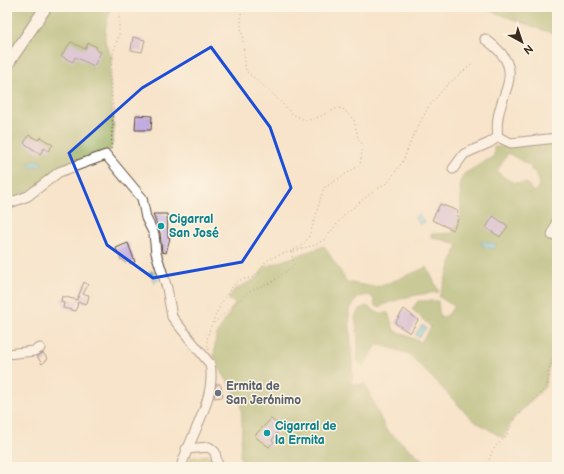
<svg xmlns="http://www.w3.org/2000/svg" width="564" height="474" font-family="'Balsamiq Sans',sans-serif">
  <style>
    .green { fill: #b6c365; stroke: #787642 }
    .forest { fill: #90a95a; stroke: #666a3c }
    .water { fill: #60c4de; stroke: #4e777e }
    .building { fill: #bda5df }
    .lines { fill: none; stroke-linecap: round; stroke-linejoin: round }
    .minor-casing { stroke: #574638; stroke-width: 11 }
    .major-casing { stroke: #574638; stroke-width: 13 }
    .path { stroke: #574638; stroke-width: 1; stroke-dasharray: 1 3; stroke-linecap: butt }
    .minor { stroke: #fff; stroke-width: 9 }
    .major { stroke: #fff; stroke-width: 11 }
    .marked { fill: none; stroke: #1d4ed8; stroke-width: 3; stroke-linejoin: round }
    .culture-dot { fill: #0f9aa8; stroke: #fcf5e5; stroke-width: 1.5 }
    .worship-dot { fill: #6b7280; stroke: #fcf5e5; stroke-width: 1.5 }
    .labels { text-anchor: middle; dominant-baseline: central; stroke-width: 3; stroke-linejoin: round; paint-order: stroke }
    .culture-label { font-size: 12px; font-weight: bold; fill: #0d838f; stroke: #fcf5e5; text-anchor: start }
    .worship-label { font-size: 12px; font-weight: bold; fill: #5b616d; stroke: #fcf5e5; text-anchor: start }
  </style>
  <rect width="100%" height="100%" fill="#fcf5e5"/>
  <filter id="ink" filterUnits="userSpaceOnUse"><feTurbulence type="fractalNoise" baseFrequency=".025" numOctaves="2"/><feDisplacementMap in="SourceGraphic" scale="8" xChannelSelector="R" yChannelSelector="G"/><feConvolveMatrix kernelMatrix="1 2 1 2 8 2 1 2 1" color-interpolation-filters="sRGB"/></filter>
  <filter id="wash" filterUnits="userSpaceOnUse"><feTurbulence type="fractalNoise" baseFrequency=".012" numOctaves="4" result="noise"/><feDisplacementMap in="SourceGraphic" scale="16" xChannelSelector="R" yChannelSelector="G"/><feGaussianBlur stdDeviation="0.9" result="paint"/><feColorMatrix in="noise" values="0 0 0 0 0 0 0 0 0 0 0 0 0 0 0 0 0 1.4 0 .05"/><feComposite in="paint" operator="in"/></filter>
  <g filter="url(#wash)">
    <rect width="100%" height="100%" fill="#f7e4cb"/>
    <polygon class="green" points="210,455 211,467 191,467 190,458"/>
    <g class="forest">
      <path d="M 7,7 L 111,7 C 106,27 100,39 112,57 C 111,65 109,73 110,81 C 110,102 119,134 109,152 L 59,172 L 7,204 Z"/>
      <polygon points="480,7 557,7 557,34 542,30"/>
      <path d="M 557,141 L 557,344 L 548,370 L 545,387 L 513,419 L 503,438 L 473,420 L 409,354 L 378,344 L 363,366 L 358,361 L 358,336 L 355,317 L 359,310 L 366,306 L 378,313 L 388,313 L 394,330 L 421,342 L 431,327 L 412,309 L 418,301 L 438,301 L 440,318 L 448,315 L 454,306 L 439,297 L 458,244 L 431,237 L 431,234 L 453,233 L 461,216 L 460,182 L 464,174 L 494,156 L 494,147 L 541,146 L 530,166 L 508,153 L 497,171 C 508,181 513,184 527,183 L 533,192 C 543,186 539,174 530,169 L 545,143 Z"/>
      <path d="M 324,246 L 347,282 L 374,287 L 389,283 L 427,267 L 439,292 C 416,294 399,298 379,307 L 375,306 L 374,299 L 369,295 L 358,297 L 349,310 L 353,378 L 350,384 L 365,384 L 386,430 L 427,463 L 427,467 L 243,467 L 240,456 L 242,428 L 241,403 L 218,366 L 214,356 L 216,336 L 235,303 L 228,299 L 234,290 L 257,278 L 265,267 Z"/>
    </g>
    <g class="water">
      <polygon points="40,160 42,165 31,168 29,163"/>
      <polygon points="419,214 425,222 420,225 414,217"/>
      <polygon points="481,241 496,244 495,249 484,247 484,245 481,244"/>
      <polygon points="152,271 159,279 154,283 149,272"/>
      <polygon points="422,325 426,328 419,338 415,335"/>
    </g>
    <g id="blocks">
      <g class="building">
        <polygon points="133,37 145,40 142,52 131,50"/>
        <polygon points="71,42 85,49 88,43 97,47 96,50 101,52 94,66 75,57 73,62 61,56"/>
        <polygon points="136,115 152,116 151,130 135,130"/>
        <polygon points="29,135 38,140 40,137 53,145 48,151 44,148 40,154 24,143"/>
        <polygon points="440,204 458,211 456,215 459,217 453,230 432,220"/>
        <polygon points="153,214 167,214 168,237 170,238 166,253 162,252 160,233"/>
        <polygon points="493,216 508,226 500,237 486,228"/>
        <polygon points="128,243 135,262 130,264 129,261 125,263 123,259 121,260 116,248"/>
        <polygon points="84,282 88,285 83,294 89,295 87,304 78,302 76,311 63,308 64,303 61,302 62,296 77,300"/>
        <polygon points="404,309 418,320 410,333 395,323"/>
        <polygon points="43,353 48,359 42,364 37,356"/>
        <polygon points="216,384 220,384 221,386 223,397 214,398"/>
        <polygon points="271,419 282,427 272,440 274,442 269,447 254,436"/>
      </g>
    </g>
  </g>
  <g filter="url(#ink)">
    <use href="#blocks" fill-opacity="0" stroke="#574638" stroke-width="1"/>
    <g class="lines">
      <defs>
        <g id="minor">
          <path d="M 485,39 C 535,74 491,94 498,137"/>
          <polyline points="498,137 511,143 557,138"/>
          <polyline points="453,169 464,154 489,143 498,137"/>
          <path d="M 7,204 L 28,196 L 59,172 L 106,155 L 142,198 L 146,218 L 154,234 L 156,253 L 167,288 L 172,317 L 210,364 C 217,397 190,436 181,467"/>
          <polyline points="552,235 557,220"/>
          <polyline points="7,354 34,351 40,348"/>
          <polyline points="186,449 209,447 215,452 218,467"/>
        </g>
        <polyline id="major" points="7,65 46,7"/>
      </defs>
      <use href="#minor" class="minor-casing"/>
      <use href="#major" class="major-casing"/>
      <g class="path">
        <polyline points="111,149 113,109 110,81 112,57 119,35 119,7"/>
        <polyline points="214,323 248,292 272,282 294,265 291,252 315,245 325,239 344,215 366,197 389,181 403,161 413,136 429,106 448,84 471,65"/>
        <path d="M 209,350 C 208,347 207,343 207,341 C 208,327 227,289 238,281 C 243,278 251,279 255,276 C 261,271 262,264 268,260 C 281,252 299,253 308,238 C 314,226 319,201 324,188 L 360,165 L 363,145 L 358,138 L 354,120 L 343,109 L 338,108 L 314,119 L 305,120 L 292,114 L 272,93 L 246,71 L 241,24 L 241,7"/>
        <polyline points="486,467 493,450 498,444 505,438 514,420 546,387 549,378 549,370 557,348"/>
      </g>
      <use href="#minor" class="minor"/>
      <use href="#major" class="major"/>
    </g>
  </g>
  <path d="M0 0H564V474H0ZM 211,47 L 270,127 L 291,188 L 242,262 L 153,278 L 107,245 L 69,153 L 142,88 Z" fill="#f7e4cb" fill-opacity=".55" fill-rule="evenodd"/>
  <path class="marked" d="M 211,47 L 270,127 L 291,188 L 242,262 L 153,278 L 107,245 L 69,153 L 142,88 Z"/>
  <g class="culture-dot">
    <circle cx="161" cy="226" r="4"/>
    <circle cx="267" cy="433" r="4"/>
  </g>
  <circle class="worship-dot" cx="218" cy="393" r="4"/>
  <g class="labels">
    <g class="culture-label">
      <text x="169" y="219">Cigarral<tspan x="169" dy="14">San José</tspan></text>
      <text x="275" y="426">Cigarral de<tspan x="275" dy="14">la Ermita</tspan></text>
    </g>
    <g class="worship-label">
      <text x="226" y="386">Ermita de<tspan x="226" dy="14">San Jerónimo</tspan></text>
    </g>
  </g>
  <rect width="564" height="474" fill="none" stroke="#fcf5e5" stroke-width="24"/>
  <g transform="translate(522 42) rotate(140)" stroke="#fcf5e5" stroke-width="3" paint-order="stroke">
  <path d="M0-3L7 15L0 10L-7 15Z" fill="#3b2a1e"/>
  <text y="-6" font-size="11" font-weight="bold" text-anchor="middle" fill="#3b2a1e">N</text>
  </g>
</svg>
